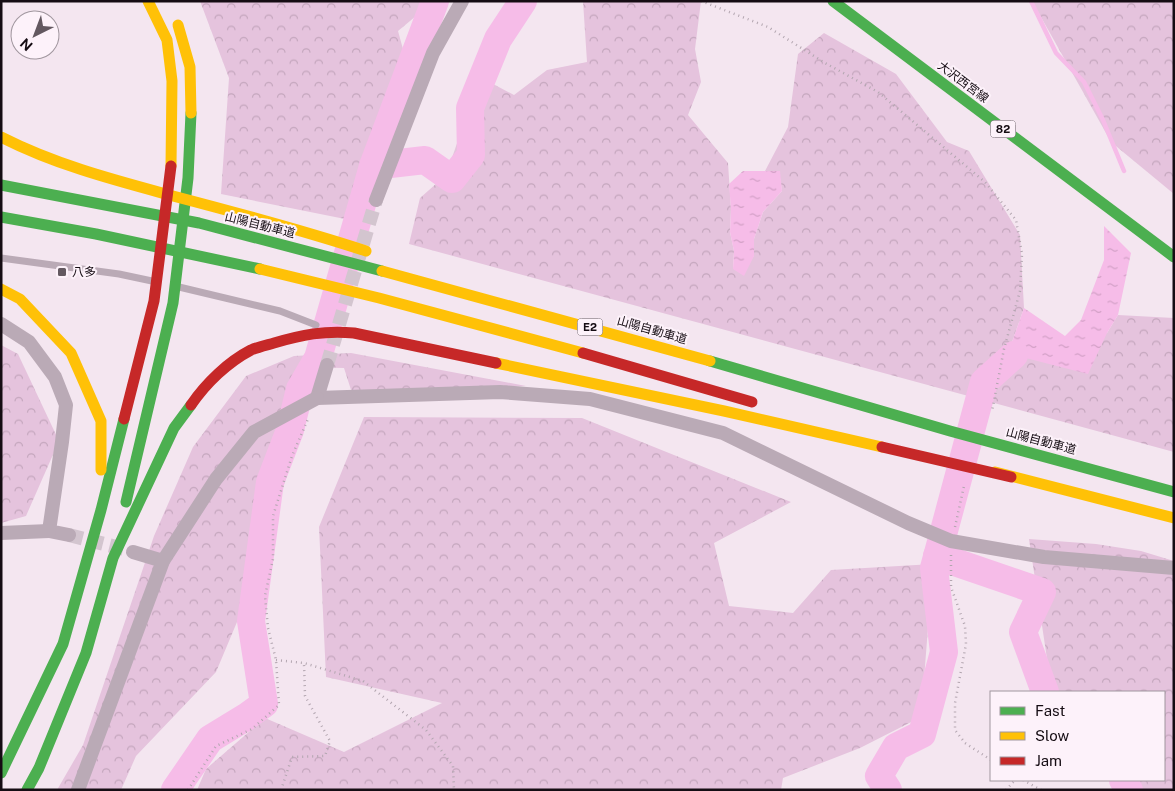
<svg xmlns="http://www.w3.org/2000/svg" width="1175" height="791" font-family="'Public Sans','Noto Sans JP',sans-serif">
  <style>
    .forest { fill: url(#forest-crowns) }
    .water { fill: url(#water-ripples) }
    .lines { fill: none; stroke-linecap: round; stroke-linejoin: round }
    .stream { stroke: #f6bce8; stroke-width: 4.5 }
    .river { stroke: #f6bce8; stroke-width: 28 }
    .street-tunnel { stroke: #d3c5cf; stroke-width: 14; stroke-dasharray: 14 7; stroke-linecap: butt }
    .path { stroke: #b3a6b0; stroke-width: 2.5; stroke-dasharray: 1 4; stroke-linecap: butt }
    .lane { stroke: #baaab6; stroke-width: 7 }
    .street { stroke: #baaab6; stroke-width: 14 }
    .fast { stroke: #4caf50; stroke-width: 11 }
    .slow { stroke: #ffc107; stroke-width: 11 }
    .jam { stroke: #c62828; stroke-width: 11 }
    .poi-dot { fill: #635860; stroke: #fdf2fa; stroke-width: 2 }
    .labels { text-anchor: middle; dominant-baseline: central; stroke-width: 4; stroke-linejoin: round; paint-order: stroke }
    .shield { fill: #fdf2fa; stroke: #5b5158; stroke-width: 1 }
    .shield-label { font-size: 11px; font-weight: bold; fill: #150c13 }
    .street-label { font-size: 12px; fill: #150c13; stroke: #fdf2fa }
    .poi-label { font-size: 12px; fill: #150c13; stroke: #fdf2fa; text-anchor: start }
  </style>
  <defs>
    <pattern id="forest-crowns" width="20" height="18" patternUnits="userSpaceOnUse" patternTransform="scale(1.25)"><rect width="20" height="18" fill="#e5c3dd"/><path d="M2 6a3 3 0 1 1 6 0M12 15a3 3 0 1 1 6 0" fill="none" stroke="#c4a6bd"/></pattern>
    <pattern id="water-ripples" width="26" height="14" patternUnits="userSpaceOnUse" patternTransform="scale(1.25)"><rect width="26" height="14" fill="#f6bce8"/><path d="M2 4q2-2 4 0t4 0M15 11q2-2 4 0t4 0" fill="none" stroke="#d2a0c6"/></pattern>
  </defs>
  <rect width="100%" height="100%" fill="#f4e6f0"/>
  <g class="forest">
    <polygon points="200,1 428,1 422,11 398,31 406,60 345,219 221,194 229,78"/>
    <polygon points="583,1 701,1 695,49 701,82 688,115 728,163 731,209 730,232 734,251 733,268 754,256 754,239 763,212 782,191 779,171 765,171 788,127 798,54 824,33 896,74 947,142 969,151 1020,235 1024,308 1012,342 1107,333 1118,315 1174,318 1174,452 409,244 420,198 446,175 480,77 514,95 547,70 587,62"/>
    <polygon points="1032,1 1174,1 1174,194 1111,142"/>
    <polygon points="1,345 18,354 59,441 26,516 1,523"/>
    <polygon points="351,353 526,386 352,393 344,368 301,367 277,429 296,442 263,560 216,672 136,756 121,790 57,790 83,745 154,536 193,447 246,376 294,356"/>
    <polygon points="364,417 582,418 791,502 714,543 729,606 793,613 831,570 933,564 921,717 860,748 783,778 781,790 197,790 206,769 265,718 344,752 442,703 326,677 319,527"/>
    <polygon points="1029,539 1096,544 1141,551 1174,561 1174,790 1123,790 1111,780 1164,780 1164,692 1052,692"/>
  </g>
  <g class="water">
    <polygon points="743,171 780,171 782,191 763,212 754,239 754,256 744,276 733,269 734,251 730,232 731,209 729,184"/>
    <polygon points="1104,226 1131,253 1118,315 1107,333 1088,374 1014,355 1012,342 1024,308 1065,336 1081,320 1104,260"/>
  </g>
  <g class="lines">
    <polyline class="stream" points="1031,1 1056,53 1084,82 1103,120 1124,171"/>
    <g class="river">
      <polyline points="373,166 425,160 452,179 471,155 470,108 498,39 523,1"/>
      <polyline points="937,556 1042,592 1023,632 1045,692"/>
      <polyline points="1123,780 1129,790"/>
      <polyline points="175,790 210,739 246,717 264,704 251,621 270,482 290,430 300,389 318,358 373,166 435,1"/>
      <polyline points="888,790 879,776 896,747 922,734 944,652 934,568 984,382 1014,355"/>
    </g>
    <g class="street-tunnel">
      <polyline points="327,365 376,200"/>
      <polyline points="69,535 124,549"/>
    </g>
    <g class="path">
      <polyline points="701,1 768,27 825,63 878,92 985,182 1016,220 1022,254 1020,291 1004,349 992,411"/>
      <polyline points="955,527 964,486"/>
      <polyline points="951,555 951,587 965,626 966,644 955,703 955,730 965,743 991,760"/>
      <polyline points="276,660 304,663 363,681 426,730 453,766 454,790"/>
      <polyline points="1023,780 1041,790"/>
      <polyline points="188,790 216,746 252,729 279,705 276,660 268,628 265,596 273,559 273,516 292,456 308,419"/>
      <polyline points="281,790 292,757 325,756 330,741 305,696 304,663"/>
      <polyline points="1006,790 1015,780"/>
    </g>
    <g class="lane">
      <polyline points="1,258 119,274 152,281"/>
      <polyline points="179,287 280,311 316,325"/>
    </g>
    <g class="street">
      <polyline points="376,200 433,53 462,1"/>
      <polyline points="1,324 29,342 55,377 66,405 62,442 49,531 69,535"/>
      <polyline points="327,365 317,398 500,392 590,399 723,433 908,523 951,541 1044,557 1174,568"/>
      <polyline points="1,533 49,531"/>
      <polyline points="133,552 163,561"/>
      <polyline points="78,790 163,561 216,479 254,432 317,398"/>
    </g>
    <g class="fast">
      <polyline points="833,1 1174,257"/>
      <polyline points="1,185 199,223 382,271"/>
      <polyline points="1,217 96,234 260,269"/>
      <polyline points="710,361 950,431 1174,492"/>
      <polyline points="126,502 173,303 188,178 191,113"/>
      <polyline points="1,773 63,644 101,510 124,419"/>
      <polyline points="27,790 39,768 86,653 113,558 174,428 191,405"/>
    </g>
    <g class="slow">
      <polyline points="148,1 167,40 172,81 171,166"/>
      <polyline points="178,25 190,67 191,113"/>
      <path d="M 1,137 C 56,165 114,180 173,196 C 238,213 302,230 366,251"/>
      <polyline points="260,269 379,298 583,353"/>
      <polyline points="382,271 710,361"/>
      <polyline points="1,289 20,299 71,353 101,421 101,470"/>
      <polyline points="496,363 724,411 882,447"/>
      <polyline points="995,472 1174,518"/>
    </g>
    <g class="jam">
      <polyline points="583,353 752,402"/>
      <path d="M 191,405 C 206,383 228,362 251,350 C 258,347 267,345 274,343 C 301,335 325,330 354,333 L 496,363"/>
      <polyline points="124,419 154,301 171,166"/>
      <polyline points="882,447 1011,477"/>
    </g>
  </g>
  <rect class="poi-dot" x="57" y="267" width="10" height="10" rx="2.5"/>
  <g class="labels">
    <g class="shield">
      <rect x="990.5" y="120.5" width="25" height="17" rx="4"/>
      <rect x="577.5" y="318.5" width="25" height="17" rx="4"/>
    </g>
    <g class="shield-label">
      <text x="1003" y="129">82</text>
      <text x="590" y="327">E2</text>
    </g>
    <g class="street-label">
      <text transform="translate(963 82) rotate(37)">大沢西宮線</text>
      <text transform="translate(260 225) rotate(14)">山陽自動車道</text>
      <text transform="translate(652 330) rotate(16)">山陽自動車道</text>
      <text transform="translate(1041 441) rotate(15)">山陽自動車道</text>
    </g>
    <g class="poi-label">
      <text x="72" y="272">八多</text>
    </g>
  </g>
  <rect width="1175" height="791" fill="none" stroke="#150c13" stroke-width="5"/>
  <rect x="990" y="691" width="175" height="90" fill="#fdf2fa" stroke="#a0969e"/>
  <rect x="1000" y="707" width="25" height="8" fill="#4caf50" stroke="#a0969e"/>
  <text x="1035" y="716" font-size="15" fill="#150c13">Fast</text>
  <rect x="1000" y="732" width="25" height="8" fill="#ffc107" stroke="#a0969e"/>
  <text x="1035" y="741" font-size="15" fill="#150c13">Slow</text>
  <rect x="1000" y="757" width="25" height="8" fill="#c62828" stroke="#a0969e"/>
  <text x="1035" y="766" font-size="15" fill="#150c13">Jam</text>
  <g transform="translate(35 35) rotate(222)"><circle r="24" fill="#fdf2fa" stroke="#a0969e"/>
  <path d="M0-4L9 19L0 12L-9 19Z" fill="#635860"/>
  <text y="-8" font-size="14" font-weight="bold" text-anchor="middle" fill="#150c13">N</text>
  </g>
</svg>
